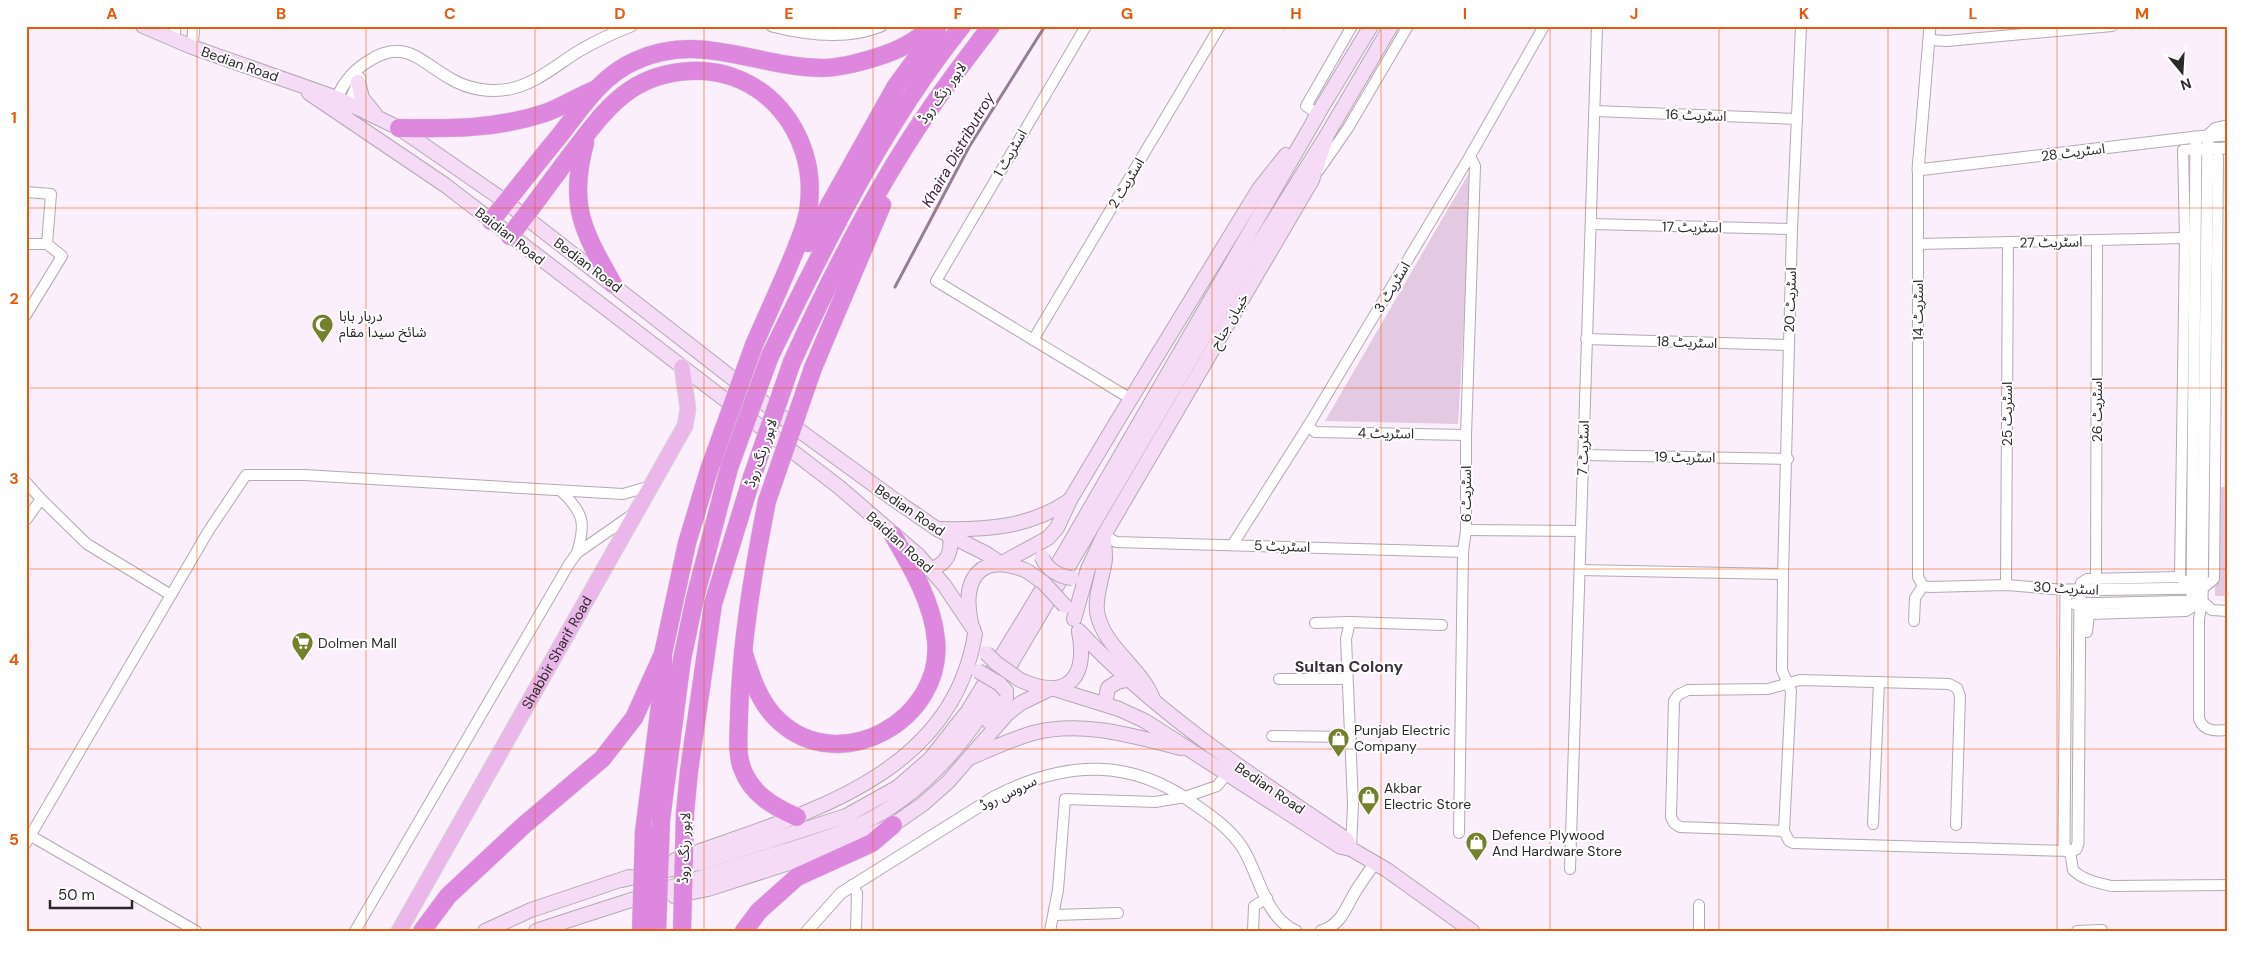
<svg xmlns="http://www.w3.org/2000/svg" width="2254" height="957" font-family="'DM Sans','Noto Sans Arabic',sans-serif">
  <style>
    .green { fill: #e3c9e2 }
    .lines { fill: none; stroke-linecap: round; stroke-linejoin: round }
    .stream { stroke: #967d96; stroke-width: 3 }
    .minor-casing { stroke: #b3a8b3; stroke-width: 12 }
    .tertiary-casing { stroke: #b3a8b3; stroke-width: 13 }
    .secondary-casing { stroke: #b3a8b3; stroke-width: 16 }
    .primary-casing { stroke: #d5d4d5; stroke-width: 17 }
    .motorway-casing { stroke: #d5d4d5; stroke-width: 19 }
    .minor { stroke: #fff; stroke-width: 10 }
    .tertiary { stroke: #fff; stroke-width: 11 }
    .secondary { stroke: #f5dbf5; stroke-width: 14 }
    .primary { stroke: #ebb7eb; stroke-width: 15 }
    .motorway { stroke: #dd87de; stroke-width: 18 }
    .secondary-bridge-casing { stroke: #b3a8b3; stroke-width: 16; stroke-linecap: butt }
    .motorway-bridge-casing { stroke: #d5d4d5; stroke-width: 19; stroke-linecap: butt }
    .secondary-bridge { stroke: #f5dbf5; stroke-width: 14 }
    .motorway-bridge { stroke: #dd87de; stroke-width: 18 }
    .grid { fill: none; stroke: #e8590c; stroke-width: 1; stroke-opacity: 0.55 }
    .labels { text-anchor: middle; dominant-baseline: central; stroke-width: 4; stroke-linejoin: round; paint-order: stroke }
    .street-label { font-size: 14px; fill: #2c282c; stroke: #fff }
    .poi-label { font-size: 14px; fill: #2c282c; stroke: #fff; text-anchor: start }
    .water-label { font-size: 15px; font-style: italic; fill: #411842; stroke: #fff }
    .quarter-label { font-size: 16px; font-weight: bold; fill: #3a313a; stroke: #fff }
    .neatline { fill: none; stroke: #e8590c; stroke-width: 2 }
    .grid-label { font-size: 16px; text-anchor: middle; font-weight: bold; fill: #e8590c }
  </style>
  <rect width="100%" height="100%" fill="#fbeffb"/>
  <g class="green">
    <polygon points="1473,166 1458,424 1325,421"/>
    <rect x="2215" y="487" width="13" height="109"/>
  </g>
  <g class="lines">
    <polyline class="stream" points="895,287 969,147 1045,26"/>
    <defs>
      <g id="minor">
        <polyline points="1086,26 936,281 1131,399"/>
        <path d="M 1801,26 L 1792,229 L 1783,574 L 1782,670 L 1791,691 L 1784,831 L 1789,841 L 1793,843 L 2070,851 L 2073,870 C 2083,880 2098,883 2112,886 L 2228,885"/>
        <polyline points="1930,40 1947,41 2112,26"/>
        <polyline points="1595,111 1797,119"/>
        <polyline points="1318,114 1306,106 1352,26"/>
        <polyline points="2208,135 2215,128 2228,125"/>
        <polyline points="1319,170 1348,128 1408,26"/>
        <polyline points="1918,170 1918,577 1923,586 1930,587 2006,585 2066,590"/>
        <polyline points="26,192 51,194 47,244"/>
        <polyline points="1591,224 1792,229"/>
        <polyline points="26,244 47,244 62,256 26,315"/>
        <polyline points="1918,244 2185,238"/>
        <polyline points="1586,339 1788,345"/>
        <polyline points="1033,340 1220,26"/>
        <polyline points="1308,426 1315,432 1466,435"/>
        <polyline points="1583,455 1788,459"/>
        <polyline points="26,482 41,499 26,520"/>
        <path d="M 561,491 C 584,513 586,523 577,553"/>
        <polyline points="41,499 87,544 171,595"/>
        <polyline points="1466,530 1579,531"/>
        <polyline points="1104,535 1116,542 1463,552"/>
        <polyline points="1233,544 1308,426 1470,156 1544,26"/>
        <polyline points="1580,570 1783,574"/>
        <polyline points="2096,579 2097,241"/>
        <polyline points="2006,585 2008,242"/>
        <polyline points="2203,588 2214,579 2218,157"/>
        <polyline points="2192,589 2180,577 2185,238 2183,150 2196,149"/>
        <polyline points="2080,590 2081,583 2087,579 2180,577"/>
        <path d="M 2202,601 L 2199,619 L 2199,719 C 2204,732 2216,731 2228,730"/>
        <polyline points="2202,601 2212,610 2228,611"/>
        <polyline points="2080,604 2089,614 2186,611 2202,601"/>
        <polyline points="1914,621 1915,598 1923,586"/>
        <polyline points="1315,623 1350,622"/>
        <polyline points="2087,632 2089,614"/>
        <polyline points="1279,679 1347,679"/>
        <polyline points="1272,736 1351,737"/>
        <polyline points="1873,824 1879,682"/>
        <polyline points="1784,831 1680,827 1674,823 1671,817 1674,701 1678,695 1688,690 1768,689 1800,680 1949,684 1957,688 1960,696 1956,825"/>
        <polyline points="1459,833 1463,552 1466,530 1466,435 1475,166 1470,156"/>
        <polyline points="31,836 196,931"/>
        <polyline points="26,843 209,530 246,475 304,475 623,494 651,486"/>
        <polyline points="1351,848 1353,804 1346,639 1350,622 1442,625"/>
        <polyline points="1570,869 1597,26"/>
        <polyline points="852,885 857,893 856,931"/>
        <polyline points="1055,915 1118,913"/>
        <polyline points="355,931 569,564 577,553 633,514"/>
        <polyline points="1050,931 1058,890 1065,799 1155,802 1185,797 1217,786 1230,770"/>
        <polyline points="1253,931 1254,906 1267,898"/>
        <polyline points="1699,931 1699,905"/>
        <polyline points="2077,931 2102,930"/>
      </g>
      <g id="tertiary">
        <path d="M 772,26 C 807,35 847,40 881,26"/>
        <polyline points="1930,26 1918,170 2196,137 2228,135"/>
        <polyline points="174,40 175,26"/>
        <polyline points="192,47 194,26"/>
        <path d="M 334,106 C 340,87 350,73 367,62 C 405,37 419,61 451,79 C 468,89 490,93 510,89 C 537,83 556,65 579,51 C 596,41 613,33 631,26"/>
        <polyline points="346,111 360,78"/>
        <polyline points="2200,149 2228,148"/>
        <polyline points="2080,590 2078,843 2076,849 2070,851 2065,848 2064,844 2066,590 2203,588"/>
        <polyline points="2192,595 2196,137"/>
        <polyline points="2075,604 2202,601 2208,135"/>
        <path d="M 807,931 L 841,893 L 994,797 C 1065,760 1132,757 1197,806 C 1214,818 1230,829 1242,847 C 1259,873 1264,917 1296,931"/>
        <path d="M 1321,931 C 1343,924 1346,906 1357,889 C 1363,880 1369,871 1375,863"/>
      </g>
      <g id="secondary">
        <polyline points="143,26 192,47 337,98 399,128 506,202 800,431 892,498 937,529 987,554 1000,563"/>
        <polyline points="358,82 362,98 375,114"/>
        <polyline points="309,93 445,185 839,487 918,555 944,585 973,628"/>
        <polyline points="1314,120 1371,26"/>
        <path d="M 938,529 C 986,530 1029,528 1070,500"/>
        <path d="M 1104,536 C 1104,543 1105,551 1105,559 C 1103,577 1095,594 1097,612 C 1103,647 1141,667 1153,699"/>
        <polyline points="1002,563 1048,538 1057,528 1070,500 1116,423 1259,189 1286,155"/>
        <path d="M 932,569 C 947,563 952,553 950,537"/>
        <polyline points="1074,619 1088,569 1104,535 1312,180 1327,135 1391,26"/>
        <path d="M 971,623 C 961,578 981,551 1027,571"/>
        <path d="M 1079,631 C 1157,714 1252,776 1346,839 L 1351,849 L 1387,870 L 1472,931"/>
        <path d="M 1020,680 C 1067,701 1088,679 1079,631"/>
        <polyline points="1055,689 1119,709 1145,721 1341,847 1351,849"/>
        <polyline points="1105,704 1108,688 1117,682 1127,680"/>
        <polyline points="989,722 1006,698 1006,691"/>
        <path d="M 972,757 C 992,748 1012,739 1033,733 C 1082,720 1133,736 1181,748"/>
        <path d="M 675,860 C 794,816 951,782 975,634"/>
        <polyline points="622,880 700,863 846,816 898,787 930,759 968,711 1062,557 1318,114"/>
        <polyline points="674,896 708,889 845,845 893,825 923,804 948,782 1007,714 1021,703 1050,689"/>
        <polyline points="485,931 531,910 629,877"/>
        <path d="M 536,931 C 605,908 674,887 742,864 C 779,852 818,843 854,827 C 907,804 948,763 980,716 L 1254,252 L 1327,135"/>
      </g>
      <g id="primary">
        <path id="s1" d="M 399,931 L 685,426 L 688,409 L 682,367"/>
      </g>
      <g id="motorway">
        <path d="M 399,128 C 449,129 497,129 545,113 C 562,107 577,97 594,90"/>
        <path d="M 585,143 C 568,205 583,231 613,284"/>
        <path d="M 491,221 C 514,192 537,163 560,135 C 582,107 601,76 635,61 C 701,31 755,67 821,68 C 840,68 858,63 877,57 C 897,51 917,41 932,26"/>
        <path d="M 510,236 C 530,210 549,184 569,157 C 587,134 605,107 630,90 C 648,78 669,72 690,71 C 764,67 817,133 809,204 C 808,221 801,235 795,251 C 782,283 768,313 754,345"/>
        <polyline points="808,243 896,86 937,30"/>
        <path d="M 770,356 C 826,242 882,126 962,26"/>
        <path d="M 792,362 C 831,276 875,189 928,112 C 948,82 970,54 991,26"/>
        <polyline points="813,368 882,205"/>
        <path d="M 767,501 C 753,572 741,643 739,715 C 739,732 736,752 742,768 C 751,794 774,807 797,817"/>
        <path d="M 743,651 C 751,676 759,703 779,721 C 840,778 944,720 936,640 C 933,603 911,566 893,535"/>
        <polyline points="685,813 689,771 713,604 752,477"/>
        <polyline points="661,820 682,659 695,598 729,468"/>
        <polyline points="644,832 663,681 663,654 687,543 709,470"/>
        <polyline points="422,931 448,896 523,826 602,759 634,718 663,654"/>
        <polyline points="744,931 759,911 797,877 872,843 893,825"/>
      </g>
    </defs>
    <use href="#minor" class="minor-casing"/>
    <use href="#tertiary" class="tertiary-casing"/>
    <use href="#secondary" class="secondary-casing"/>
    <use href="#primary" class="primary-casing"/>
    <use href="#motorway" class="motorway-casing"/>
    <use href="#minor" class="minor"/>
    <use href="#tertiary" class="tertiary"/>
    <use href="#secondary" class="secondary"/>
    <use href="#primary" class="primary"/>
    <use href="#motorway" class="motorway"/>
    <defs>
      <g id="secondary-bridge">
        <path d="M 1042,557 C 1046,569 1060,577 1072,578"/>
        <polyline points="1027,571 1044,583 1065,606"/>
        <polyline points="986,653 996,663 1020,680"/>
        <polyline points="978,671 1000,684 1006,691"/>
      </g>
      <g id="motorway-bridge">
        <polyline points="729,468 770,356"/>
        <polyline points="709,470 754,345"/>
        <polyline points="752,477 792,362"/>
        <polyline points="767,501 813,368"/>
        <polyline points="641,931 644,832"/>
        <polyline points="657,931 661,820"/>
        <polyline points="682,931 685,813"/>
      </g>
    </defs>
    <use href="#secondary-bridge" class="secondary-bridge-casing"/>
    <use href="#motorway-bridge" class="motorway-bridge-casing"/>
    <use href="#secondary-bridge" class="secondary-bridge"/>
    <use href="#motorway-bridge" class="motorway-bridge"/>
  </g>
  <path class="grid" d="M 197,26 L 197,931M 366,26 L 366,931M 535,26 L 535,931M 704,26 L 704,931M 873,26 L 873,931M 1042,26 L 1042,931M 1212,26 L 1212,931M 1381,26 L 1381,931M 1550,26 L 1550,931M 1719,26 L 1719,931M 1888,26 L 1888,931M 2057,26 L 2057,931M 26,208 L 2228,208M 26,388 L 2228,388M 26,569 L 2228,569M 26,749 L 2228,749"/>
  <defs>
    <symbol id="mosque-pin" viewBox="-11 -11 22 30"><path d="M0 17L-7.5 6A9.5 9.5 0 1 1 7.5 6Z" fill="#75802d" stroke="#fff"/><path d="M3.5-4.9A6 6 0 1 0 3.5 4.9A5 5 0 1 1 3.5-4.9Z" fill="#fff"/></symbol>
    <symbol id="supermarket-pin" viewBox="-11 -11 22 30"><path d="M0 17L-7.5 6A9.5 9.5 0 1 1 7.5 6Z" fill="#75802d" stroke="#fff"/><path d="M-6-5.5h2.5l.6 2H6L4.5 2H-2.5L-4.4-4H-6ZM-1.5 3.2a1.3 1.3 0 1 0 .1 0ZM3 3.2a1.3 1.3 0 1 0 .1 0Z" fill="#fff"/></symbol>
    <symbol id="shop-pin" viewBox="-11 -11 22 30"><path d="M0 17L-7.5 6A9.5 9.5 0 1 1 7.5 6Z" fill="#75802d" stroke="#fff"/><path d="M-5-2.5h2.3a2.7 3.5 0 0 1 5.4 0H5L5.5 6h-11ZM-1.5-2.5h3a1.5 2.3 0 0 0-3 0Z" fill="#fff"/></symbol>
  </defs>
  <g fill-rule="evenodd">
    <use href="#mosque-pin" x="310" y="312" width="25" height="34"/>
    <use href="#supermarket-pin" x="290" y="630" width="25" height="34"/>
    <use href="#shop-pin" x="1326" y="726" width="25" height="34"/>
    <use href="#shop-pin" x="1356" y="784" width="25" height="34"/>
    <use href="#shop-pin" x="1464" y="830" width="25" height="34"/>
  </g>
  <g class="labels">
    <g class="street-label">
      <text transform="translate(240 64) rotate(19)">Bedian Road</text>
      <text transform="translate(942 93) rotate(-54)">لاہور رنگ روڈ</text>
      <text transform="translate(1696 115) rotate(2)">اسٹریٹ 16</text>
      <text transform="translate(2073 152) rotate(-7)">اسٹریٹ 28</text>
      <text transform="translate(1010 153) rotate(-60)">اسٹریٹ 1</text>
      <text transform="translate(1126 183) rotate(-59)">اسٹریٹ 2</text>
      <text transform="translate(1692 227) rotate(1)">اسٹریٹ 17</text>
      <text transform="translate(510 236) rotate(38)">Baidian Road</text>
      <text transform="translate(2051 242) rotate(-1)">اسٹریٹ 27</text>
      <text transform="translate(588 265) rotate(37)">Bedian Road</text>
      <text transform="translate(1392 287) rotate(-59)">اسٹریٹ 3</text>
      <text transform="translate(1790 300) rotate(-88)">اسٹریٹ 20</text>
      <text transform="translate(1918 310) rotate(-90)">اسٹریٹ 14</text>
      <text transform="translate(1229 321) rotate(-60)">خیبان جناح</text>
      <text transform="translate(1687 342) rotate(2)">اسٹریٹ 18</text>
      <text transform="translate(2097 410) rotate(-90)">اسٹریٹ 26</text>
      <text transform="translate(2007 414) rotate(-90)">اسٹریٹ 25</text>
      <text transform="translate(1386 433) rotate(1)">اسٹریٹ 4</text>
      <text transform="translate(1583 448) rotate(-88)">اسٹریٹ 7</text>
      <text transform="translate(761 453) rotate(-71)">لاہور رنگ روڈ</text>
      <text transform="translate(1685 457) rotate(1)">اسٹریٹ 19</text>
      <text transform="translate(1466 494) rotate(-90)">اسٹریٹ 6</text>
      <text transform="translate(910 510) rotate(34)">Bedian Road</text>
      <text transform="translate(900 542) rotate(42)">Baidian Road</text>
      <text transform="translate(1282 546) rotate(2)">اسٹریٹ 5</text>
      <text transform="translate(2066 588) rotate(3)">اسٹریٹ 30</text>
      <text stroke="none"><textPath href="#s1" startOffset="320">Shabbir Sharif Road</textPath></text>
      <text transform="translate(1270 788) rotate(34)">Bedian Road</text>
      <text transform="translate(1008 793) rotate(-26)">سروس روڈ</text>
      <text transform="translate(684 848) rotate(-88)">لاہور رنگ روڈ</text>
    </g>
    <g class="poi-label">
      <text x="339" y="316">دربار بابا<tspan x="339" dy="16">شائخ سیدا مقام</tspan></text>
      <text x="318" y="643">Dolmen Mall</text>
      <text x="1354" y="730">Punjab Electric<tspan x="1354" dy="16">Company</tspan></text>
      <text x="1384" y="788">Akbar<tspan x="1384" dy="16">Electric Store</tspan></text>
      <text x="1492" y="835">Defence Plywood<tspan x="1492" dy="16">And Hardware Store</tspan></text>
    </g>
    <g class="water-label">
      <text transform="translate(958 150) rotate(-60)">Khaira Distributroy</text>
    </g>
    <g class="quarter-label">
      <text x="1349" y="666">Sultan Colony</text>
    </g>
  </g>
  <rect width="2254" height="957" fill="none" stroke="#ffffff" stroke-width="55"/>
  <g transform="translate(2182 72) rotate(162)" stroke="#ffffff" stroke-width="4" paint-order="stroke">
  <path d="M0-4L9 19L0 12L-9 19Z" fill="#2c282c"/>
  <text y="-8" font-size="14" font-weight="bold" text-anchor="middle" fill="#2c282c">N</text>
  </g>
  <path d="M50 900v8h82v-8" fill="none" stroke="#2c282c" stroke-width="2.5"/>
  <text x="58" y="900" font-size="15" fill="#2c282c" stroke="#ffffff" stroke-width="4" paint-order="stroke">50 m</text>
  <rect x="28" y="28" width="2198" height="902" class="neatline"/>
  <g class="grid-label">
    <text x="112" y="19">A</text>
    <text x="281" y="19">B</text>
    <text x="450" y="19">C</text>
    <text x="620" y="19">D</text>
    <text x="789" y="19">E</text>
    <text x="958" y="19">F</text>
    <text x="1127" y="19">G</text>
    <text x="1296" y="19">H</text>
    <text x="1465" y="19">I</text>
    <text x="1634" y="19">J</text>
    <text x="1804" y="19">K</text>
    <text x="1973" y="19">L</text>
    <text x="2142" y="19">M</text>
    <text x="14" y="123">1</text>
    <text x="14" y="304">2</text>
    <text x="14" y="484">3</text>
    <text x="14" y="665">4</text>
    <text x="14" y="845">5</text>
  </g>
</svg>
